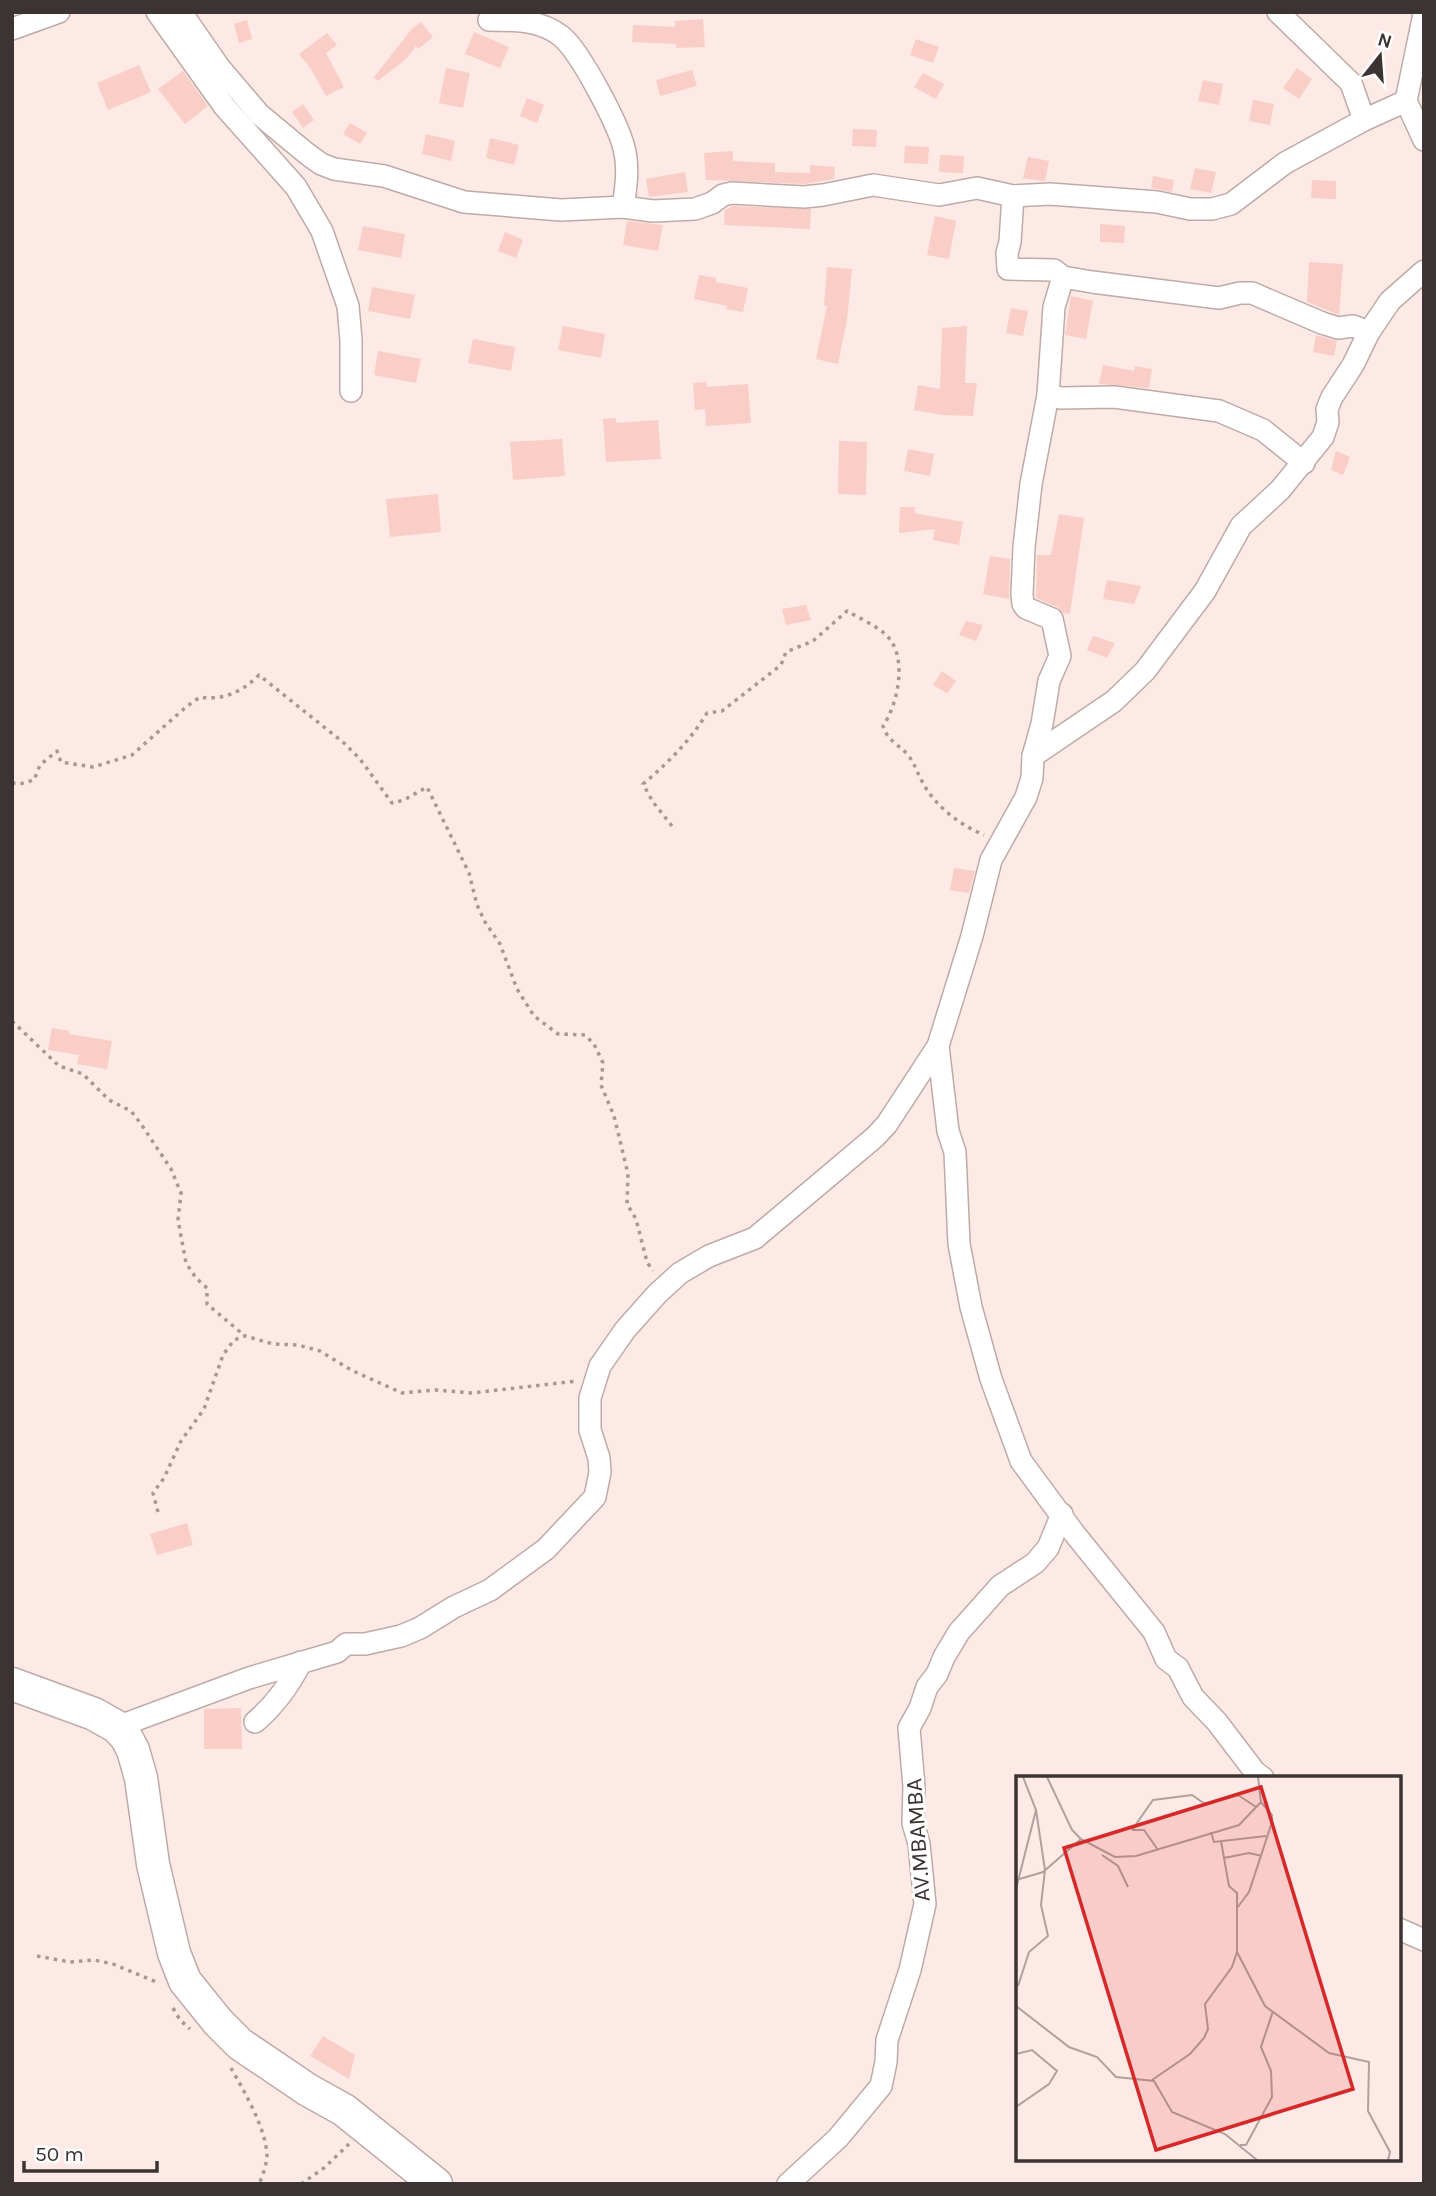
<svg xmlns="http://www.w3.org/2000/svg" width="1436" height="2196" font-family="Karla,sans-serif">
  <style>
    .building { fill: #f9cec7 }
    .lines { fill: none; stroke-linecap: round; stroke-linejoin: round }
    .street-casing { stroke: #beaba8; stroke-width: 24 }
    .secondary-casing { stroke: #beaba8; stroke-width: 35 }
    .path { stroke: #a69894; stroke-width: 3.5; stroke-dasharray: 3.5 5; stroke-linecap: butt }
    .street { stroke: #fff; stroke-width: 21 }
    .secondary { stroke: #fff; stroke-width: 32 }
    .labels { text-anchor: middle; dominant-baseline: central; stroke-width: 6; stroke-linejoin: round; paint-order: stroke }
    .street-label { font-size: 23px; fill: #3b3432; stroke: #fff }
    .inset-road { fill: none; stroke: #afa19d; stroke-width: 2 }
    .view { fill: #d62828; fill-opacity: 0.15; stroke: #d62828; stroke-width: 3.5 }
    .inset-edge { fill: none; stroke: #3b3432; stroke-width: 3.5 }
  </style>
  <rect width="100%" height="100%" fill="#fde9e5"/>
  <g class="building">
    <polygon points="703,19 705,47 676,48 676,44 632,42 633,25 675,27 675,21"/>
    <polygon points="247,20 252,39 239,43 234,24"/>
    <polygon points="421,22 433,37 418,49 416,46 406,59 378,81 374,77 411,30"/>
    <polygon points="474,32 509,47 500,68 465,54"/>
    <polygon points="327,33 337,45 326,53 344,87 326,96 311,69 299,54"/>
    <polygon points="916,39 939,47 933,63 910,55"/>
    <polygon points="139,65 151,92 108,110 97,83"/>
    <polygon points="446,68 470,73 463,108 439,103"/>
    <polygon points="1297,68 1312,79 1299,99 1283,88"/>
    <polygon points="692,70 697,86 660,96 656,80"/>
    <polygon points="183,71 208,106 185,124 158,89"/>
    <polygon points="923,73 944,84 936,99 914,87"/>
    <polygon points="1203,80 1223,84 1219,105 1198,101"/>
    <polygon points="527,98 544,105 537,123 520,116"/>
    <polygon points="1253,100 1274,104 1270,125 1249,121"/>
    <polygon points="303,104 314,120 303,128 292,112"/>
    <polygon points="350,123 367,133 360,144 343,134"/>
    <polygon points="853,129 877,130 876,147 852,146"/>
    <polygon points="426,134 455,141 451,161 422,154"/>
    <polygon points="490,138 519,145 514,165 486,158"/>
    <polygon points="905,146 929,147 928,164 904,163"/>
    <polygon points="733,151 733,161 775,163 775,172 810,173 810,165 835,167 834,179 804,184 706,180 704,153"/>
    <polygon points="940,155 964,156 963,173 939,172"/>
    <polygon points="1028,157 1049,161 1045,181 1023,178"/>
    <polygon points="1195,168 1216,172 1211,193 1190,189"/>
    <polygon points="685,172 688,192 649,197 646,179"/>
    <polygon points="1153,176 1174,180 1172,192 1151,188"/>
    <polygon points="1312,180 1336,181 1336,199 1311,198"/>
    <polygon points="733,206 811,209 810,229 724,225 725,210"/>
    <polygon points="935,216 956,221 949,259 927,255"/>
    <polygon points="627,221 663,225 658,251 623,245"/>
    <polygon points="1100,224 1125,226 1124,243 1100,242"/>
    <polygon points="363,226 405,234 401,258 358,250"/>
    <polygon points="505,232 523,240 516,258 498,251"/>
    <polygon points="1309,262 1343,264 1339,315 1307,302"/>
    <polygon points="827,267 852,269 847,320 838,364 816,359 827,306 824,306"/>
    <polygon points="699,275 716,278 716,282 748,288 743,312 726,309 727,306 694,299"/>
    <polygon points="372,287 415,295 410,319 368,311"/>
    <polygon points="1071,296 1093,301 1086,339 1065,335"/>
    <polygon points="1011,308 1028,311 1023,336 1006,333"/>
    <polygon points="563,326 605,334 601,358 558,350"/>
    <polygon points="967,326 965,383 977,383 973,416 942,415 914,410 918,385 940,389 942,328"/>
    <polygon points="1316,335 1337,341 1334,356 1313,352"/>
    <polygon points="473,339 515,347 511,371 468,363"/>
    <polygon points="378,351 421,359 416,383 374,375"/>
    <polygon points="1103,365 1134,371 1135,366 1152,369 1149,388 1099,384"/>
    <polygon points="706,382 707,387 748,384 751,423 706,426 705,409 695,410 693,383"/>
    <polygon points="616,418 616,423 658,420 661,459 606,462 603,419"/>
    <polygon points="562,439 565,476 513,480 510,442"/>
    <polygon points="839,441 867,442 866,495 838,494"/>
    <polygon points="908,449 934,454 930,476 904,471"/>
    <polygon points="1336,451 1350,457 1343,475 1331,470"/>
    <polygon points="438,494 441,532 390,537 386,499"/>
    <polygon points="900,507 915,507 914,513 963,522 959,545 933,540 935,529 899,533"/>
    <polygon points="1059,514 1084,518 1070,614 1063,613 1057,607 1036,598 1037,555 1051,555"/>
    <polygon points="990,556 1010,559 1009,599 983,594"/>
    <polygon points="1107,580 1141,586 1134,604 1103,599"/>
    <polygon points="806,605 811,620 786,625 782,609"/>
    <polygon points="966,621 983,625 976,641 959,635"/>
    <polygon points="1093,636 1115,643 1107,658 1087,650"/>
    <polygon points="942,671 956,681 947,693 933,685"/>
    <polygon points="954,868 975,871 969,893 950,890"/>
    <polygon points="52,1028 69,1031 69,1034 112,1041 107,1069 77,1064 79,1055 48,1050"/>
    <polygon points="187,1523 193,1545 157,1555 150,1534"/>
    <polygon points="241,1708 242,1749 204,1749 204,1709"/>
    <polygon points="323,2036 355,2055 349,2079 310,2056"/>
  </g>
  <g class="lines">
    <defs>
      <g id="street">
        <polyline points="157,12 224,106 296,187 322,231 348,306 351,340 351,391"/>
        <polyline points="181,12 219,67 259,114 306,153 321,164 334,169 384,176 464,202 561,210 623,207 653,211 695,209 712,203 723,195 732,193 804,197 823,195 873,185 939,195 977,188 1013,196 1050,194 1157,202 1190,209 1212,209 1231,204 1285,163 1364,120 1406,101"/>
        <polyline points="1278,12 1351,83 1364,120"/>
        <path d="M 489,20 C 515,20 541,20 561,36 C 580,51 618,124 624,148 C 629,167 626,188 623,207"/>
        <polyline points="12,29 59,12"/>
        <polyline points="1406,101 1424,14"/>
        <polyline points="1406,101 1424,140"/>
        <polyline points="1013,196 1010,242 1007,253 1008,269 1054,270 1063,277 1092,282 1219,298 1240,293 1252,293 1322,323 1338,328 1353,326 1369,332"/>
        <polyline points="1048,395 1061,398 1114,397 1219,411 1263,430 1304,463"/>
        <polyline points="1033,756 1114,701 1145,671 1205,591 1241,526 1280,490 1323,437 1328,422 1327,409 1332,397 1353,365 1369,332 1390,301 1424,271"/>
        <polyline points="938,1046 948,1131 955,1152 959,1244 971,1307 991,1379 1021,1461 1074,1533 1154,1632 1166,1659 1178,1668 1193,1697 1217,1722 1255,1772 1263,1778"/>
        <path d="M 255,1722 C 275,1705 289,1686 301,1662"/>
        <polyline points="117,1727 249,1678 337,1652 346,1644 365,1644 401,1636 420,1628 454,1607 490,1590 546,1549 595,1497 600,1472 599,1458 590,1430 590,1398 600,1366 625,1330 657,1294 680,1273 709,1256 755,1238 875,1137 887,1124 938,1046 972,936 991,860 1026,797 1032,778 1033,756 1042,724 1049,681 1060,656 1052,619 1026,608 1023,604 1022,594 1024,547 1031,484 1048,395 1054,307 1063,277"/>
        <polyline points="1399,1929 1424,1940"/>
        <polyline points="788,2184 838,2138 881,2086 886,2062 887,2040 910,1970 925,1904 919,1844 913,1823 914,1786 909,1728 920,1708 927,1687 937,1674 944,1657 959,1632 1000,1586 1035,1563 1048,1548 1062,1514"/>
      </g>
      <polyline id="secondary" points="12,1684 94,1714 117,1727 126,1737 133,1750 141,1778 153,1864 174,1953 185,1981 218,2022 240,2044 308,2090 344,2110 436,2184"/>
    </defs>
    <use href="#street" class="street-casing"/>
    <use href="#secondary" class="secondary-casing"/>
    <g class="path">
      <path d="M 12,783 L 20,784 L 34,780 L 40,765 L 57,751 L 61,762 L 93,767 L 132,755 L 186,707 L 200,697 C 224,701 243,691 259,675 L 344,743 L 360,759 L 392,803 L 404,800 L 427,787 L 469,873 L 477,905 L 485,922 L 500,944 L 517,989 L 534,1016 L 558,1034 L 585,1035 L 594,1044 L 603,1063 L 601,1085 L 614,1116 L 628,1174 L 627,1204 L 636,1219 L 647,1262 L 653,1271"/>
      <path d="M 672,826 L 653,802 L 643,784 C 668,763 690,741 707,713 L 722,711 L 781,665 L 786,652 L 813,641 L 847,611 C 859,618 875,625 885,634 C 909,655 898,704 883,726 C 887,740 898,744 907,754 C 915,763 917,773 923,783 C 935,806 960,825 984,835"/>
      <polyline points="12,1021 59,1066 83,1074 109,1100 131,1111 141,1124 171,1169 181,1193 178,1220 186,1263 196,1278 207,1288 207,1304 245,1336"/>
      <polyline points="158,1512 153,1493 164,1478 181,1441 204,1409 223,1355 234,1340 245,1336 273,1344 298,1345 320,1351 351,1370 402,1393 436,1390 472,1393 577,1381"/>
      <polyline points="37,1956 70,1962 94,1960 113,1964 159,1983"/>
      <polyline points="173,2008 180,2020 190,2029"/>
      <path d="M 231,2068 C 244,2091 267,2130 267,2157 C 266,2166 263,2175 259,2184"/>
      <polyline points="301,2184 324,2168 349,2144"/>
    </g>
    <use href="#street" class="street"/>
    <use href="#secondary" class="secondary"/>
  </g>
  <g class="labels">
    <g class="street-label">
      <text transform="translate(918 1840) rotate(-94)">AV.MBAMBA</text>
    </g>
  </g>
  <g transform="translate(1016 1776)">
    <rect width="385" height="385" fill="#fde9e5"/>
    <path class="inset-road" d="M 31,1 L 56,54 L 67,65M 242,1 L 245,26M 116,54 L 137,24 L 176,19 L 189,28 L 222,19 L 240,31M 116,54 L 128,54 L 142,74M 195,56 L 198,66 L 250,60M 86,79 L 102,90 L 112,111M 208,82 L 233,77 L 246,80M 0,104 L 27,96 L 65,63 L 99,81 L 120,80 L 223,49 L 245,26M 0,113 L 20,34 L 7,1M 221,132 L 233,116 L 256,46 L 256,39 L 245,26M 221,176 L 249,230 L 313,277 L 353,286 L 352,335 L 374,376 L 372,384M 2,210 L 13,176 L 32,160 L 25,129 L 29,94 L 20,34M 0,230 L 53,271 L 81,281 L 100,301 L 138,305 L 156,336 L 209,358 L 241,384M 0,278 L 16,274 L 41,295 L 33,308 L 0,331M 136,304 L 174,278 L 188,262 L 192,253 L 189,228 L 216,191 L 221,176 L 221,117 L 213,110 L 205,65M 224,369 L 230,369 L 256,321 L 255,295 L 245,271 L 257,235"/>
    <path class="view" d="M 245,11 L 337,313 L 140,374 L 48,72 Z"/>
    <rect width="385" height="385" class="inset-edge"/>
  </g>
  <rect width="1436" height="2196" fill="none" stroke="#3b3432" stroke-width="28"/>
  <g transform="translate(1380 56) rotate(17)" stroke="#ffffff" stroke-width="5" paint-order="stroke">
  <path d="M0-5L12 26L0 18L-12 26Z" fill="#3b3432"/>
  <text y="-10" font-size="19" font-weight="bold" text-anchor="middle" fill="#3b3432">N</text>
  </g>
  <path d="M24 2161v10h133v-10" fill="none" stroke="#3b3432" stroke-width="3.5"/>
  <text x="35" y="2161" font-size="21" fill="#3b3432" stroke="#ffffff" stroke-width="5" paint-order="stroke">50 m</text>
</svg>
